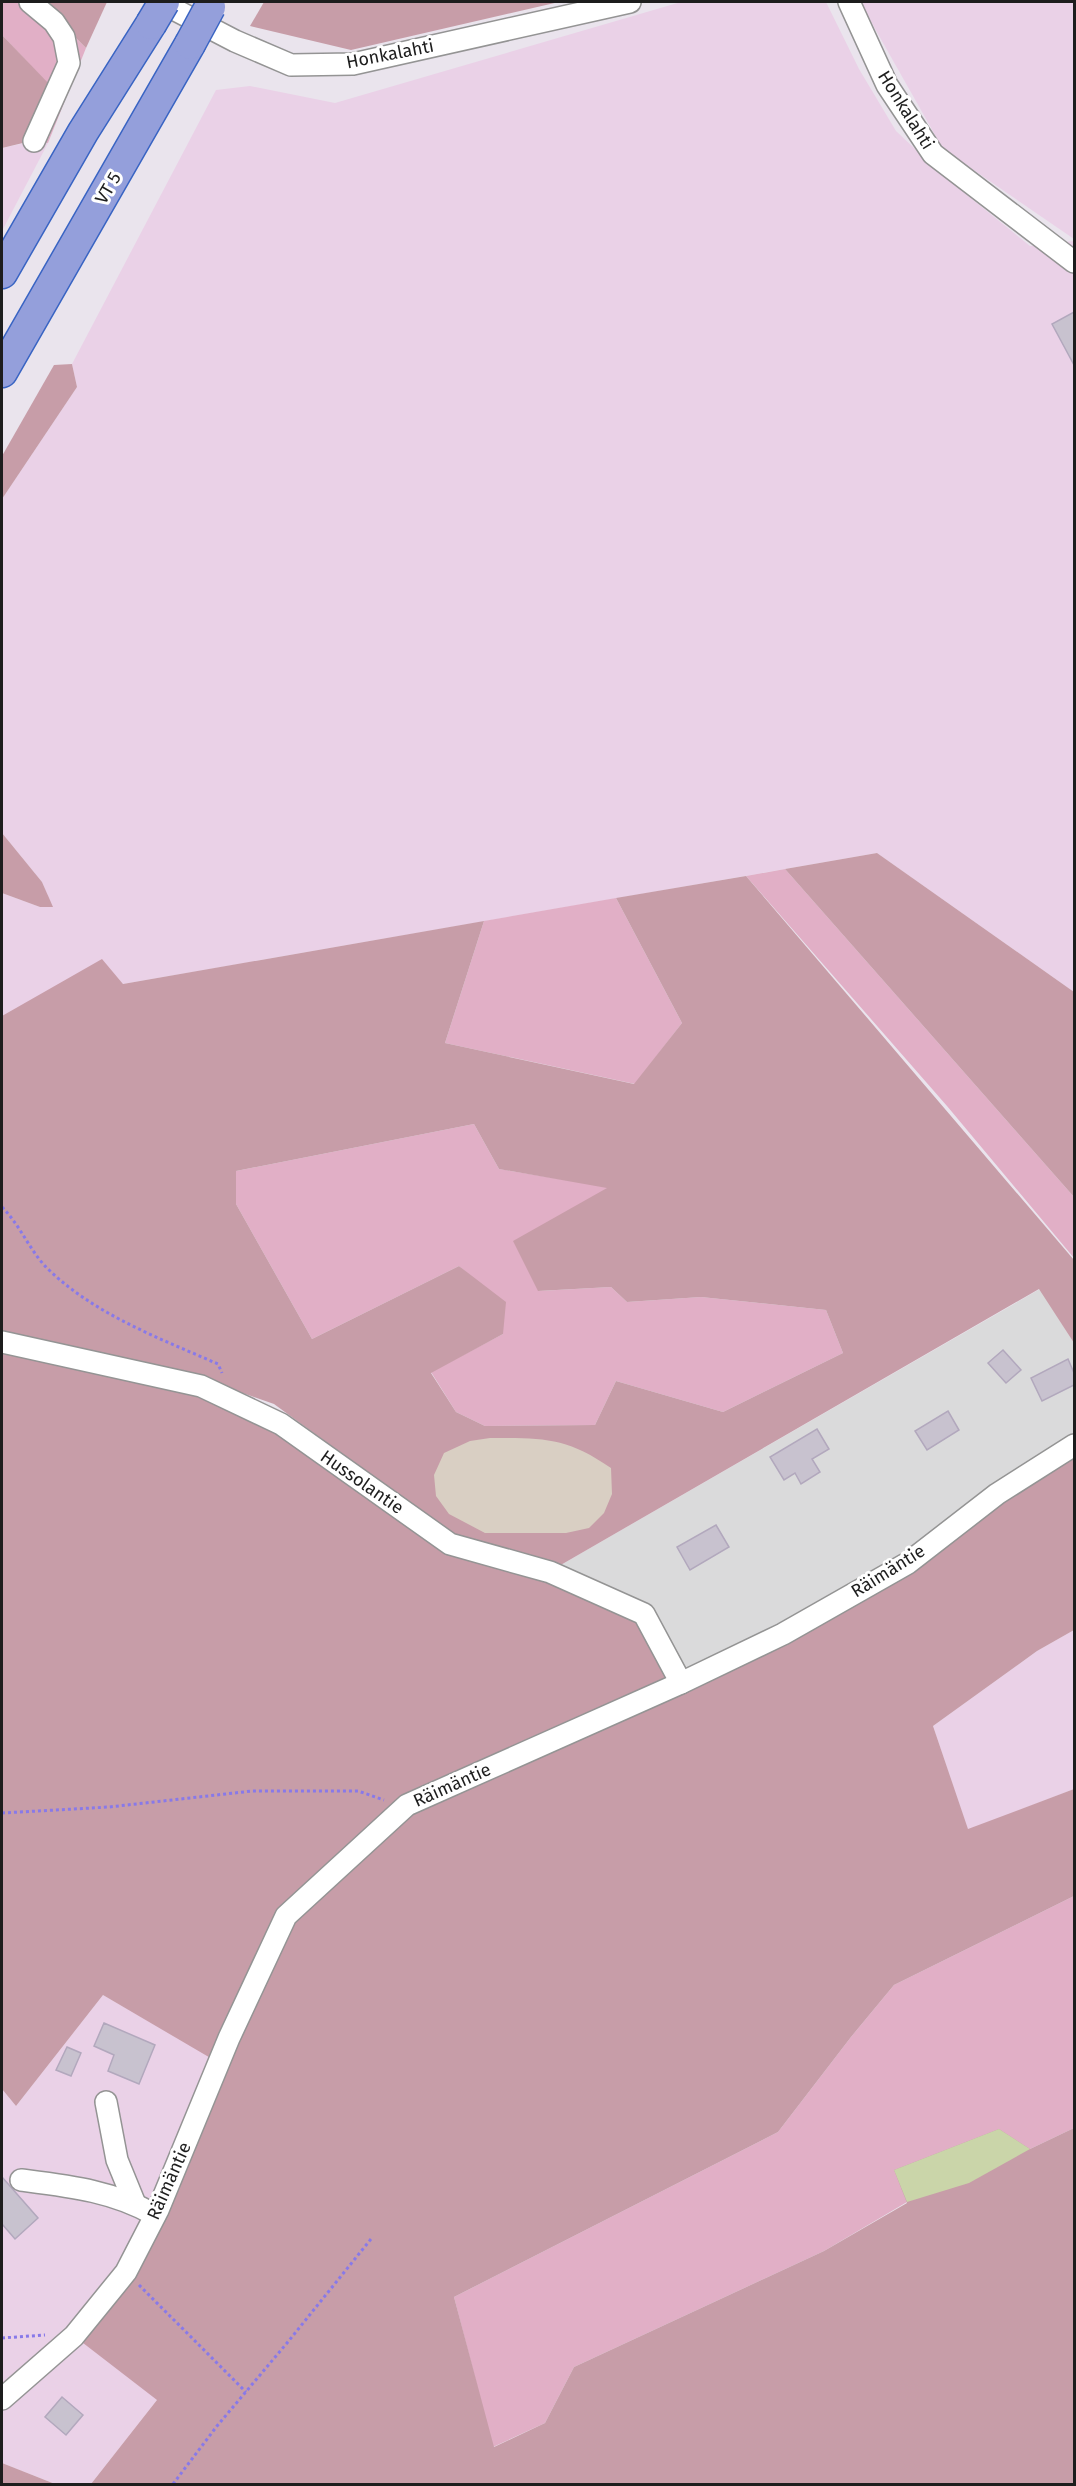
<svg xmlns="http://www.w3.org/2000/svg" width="1076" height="2486" font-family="'Fira Sans',sans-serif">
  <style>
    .residential { fill: #dadadb }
    .farmland { fill: #ead1e7 }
    .grass { fill: #e1afc6 }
    .forest { fill: #c79da8; fill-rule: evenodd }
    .wetland { fill: #d9cfc3 }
    .water { fill: #cad5a9 }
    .building { fill: #c8c2cf; stroke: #b2a8bd; stroke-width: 1.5 }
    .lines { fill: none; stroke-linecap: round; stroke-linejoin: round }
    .minor-casing { stroke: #949494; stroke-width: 24 }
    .highway-casing { stroke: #3964c3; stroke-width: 33 }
    .path { stroke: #8879e9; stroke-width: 3; stroke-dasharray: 3 3; stroke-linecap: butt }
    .minor { stroke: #fff; stroke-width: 21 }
    .highway { stroke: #949fdb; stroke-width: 30 }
    .highway-bridge-casing { stroke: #3964c3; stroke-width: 33; stroke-linecap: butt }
    .highway-bridge { stroke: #949fdb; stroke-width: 30 }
    .labels { text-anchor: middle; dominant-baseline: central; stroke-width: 6; stroke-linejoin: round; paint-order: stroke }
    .street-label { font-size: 18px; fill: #1d1d1d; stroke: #fff }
  </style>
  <rect width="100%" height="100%" fill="#eae4ed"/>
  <polygon class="residential" points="1040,1289 1074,1343 1074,1445 908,1563 689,1679 559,1566"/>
  <g class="farmland">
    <polygon points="681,2 826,2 859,69 896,131 946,178 1030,246 1074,241 1074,992 877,853 123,984 102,960 2,1017 2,893 40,907 52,907 42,882 2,833 2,499 77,387 72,364 216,90 250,86 335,103"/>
    <polygon points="862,2 1074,2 1074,239 943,149 865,11"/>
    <polygon points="34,141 48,143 2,231 2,148"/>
    <polygon points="1074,1630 1074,1789 968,1830 933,1726 1037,1651"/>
    <polygon points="103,1995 219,2062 157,2400 91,2484 55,2484 2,2463 2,2089 16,2106"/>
  </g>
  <g class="grass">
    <polygon points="2,2 40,2 86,48 48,143 34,141 50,86 2,35"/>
    <polygon points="785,869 1074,1197 1074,1258 947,1106 746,876"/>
    <polygon points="616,898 682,1023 635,1084 445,1043 484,921"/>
    <polygon points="474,1124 499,1169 608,1187 539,1291 611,1287 627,1302 701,1297 826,1310 843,1353 723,1412 616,1381 595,1425 485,1426 456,1412 431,1372 503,1334 480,1284 459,1266 312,1339 236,1204 236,1171"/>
    <polygon points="1074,1896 1074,2128 1030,2149 895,2170 907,2202 824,2251 574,2367 545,2423 493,2447 454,2297 778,2132 851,2037 894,1985"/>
  </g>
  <g class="forest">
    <polygon points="40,2 107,2 86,48"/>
    <polygon points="264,2 559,2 351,50 250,26"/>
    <polygon points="2,35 51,86 27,142 2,148"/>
    <polygon points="72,364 77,387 2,499 2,456 54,365"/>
    <polygon points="2,833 42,882 53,907 40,907 2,893"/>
    <polygon points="877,853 1074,992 1074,1197 785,869"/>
    <path d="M 746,876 L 1074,1260 L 1074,1343 L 1039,1289 L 559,1566 L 456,1537 L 274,1404 L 203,1379 L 2,1336 L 2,1016 L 102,959 L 123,984 L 484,921 L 445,1043 L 634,1084 L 682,1023 L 616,898 ZM 474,1124 L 499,1169 L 607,1188 L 513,1241 L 538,1291 L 611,1287 L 627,1302 L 701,1297 L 826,1310 L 843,1353 L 723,1412 L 616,1381 L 595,1425 L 485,1426 L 456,1412 L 431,1373 L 503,1334 L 506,1302 L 459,1266 L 312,1339 L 236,1204 L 236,1171 Z"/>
    <polygon points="2,1345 201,1386 281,1424 450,1544 644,1614 681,1682 783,1634 1074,1445 1074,1630 1037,1651 933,1726 968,1829 1074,1789 1074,1896 894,1985 851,2037 778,2132 454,2297 494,2447 545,2423 574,2367 824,2251 907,2203 894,2170 999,2129 1030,2149 1074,2128 1074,2484 91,2484 157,2400 74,2336 126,2272 219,2063 103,1995 16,2106 2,2089"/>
    <polygon points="2,2463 55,2484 2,2484"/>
  </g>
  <path class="wetland" d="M 490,1438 C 543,1438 566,1437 611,1468 L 612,1494 L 604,1513 L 589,1528 L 566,1533 L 485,1533 L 449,1514 L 436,1496 L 434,1475 L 444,1453 L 470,1441 Z"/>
  <polygon class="water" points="999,2129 1030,2149 969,2183 907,2202 894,2170"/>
  <g class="building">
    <polygon points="1074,312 1074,365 1052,324"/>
    <polygon points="1003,1350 1021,1370 1006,1383 988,1363"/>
    <polygon points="1068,1359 1074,1373 1074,1385 1042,1401 1031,1378"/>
    <polygon points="948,1411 959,1430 927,1450 915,1431"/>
    <polygon points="817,1429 829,1449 812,1459 820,1472 801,1484 795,1473 784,1480 770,1457"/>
    <polygon points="716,1525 729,1547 690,1570 677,1547"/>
    <polygon points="104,2023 155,2045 139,2084 108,2071 114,2055 94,2046"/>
    <polygon points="67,2047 81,2053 71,2076 56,2070"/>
    <polygon points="2,2177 38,2218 15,2239 2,2224"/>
    <polygon points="62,2397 83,2415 66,2435 45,2417"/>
  </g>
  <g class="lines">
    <defs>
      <g id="minor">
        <polyline points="30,2 54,22 64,37 69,63 34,141"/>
        <polyline points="160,2 235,41 291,65 353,64 630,2"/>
        <polyline points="849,2 887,85 933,154 1074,262"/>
        <polyline points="2,1342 201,1386 281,1424 450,1544 550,1572 644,1614 681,1683"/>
        <polyline points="106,2102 117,2160 135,2204"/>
        <path d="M 21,2180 C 68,2186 114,2191 155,2215"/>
        <polyline points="2,2399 74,2336 126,2272 158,2210 229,2038 286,1916 407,1805 681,1683 783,1634 908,1563 997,1494 1074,1445"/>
      </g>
      <g id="highway">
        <polyline points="2,273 83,132 151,24"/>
        <polyline points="2,372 190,44"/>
      </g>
    </defs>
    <use href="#minor" class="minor-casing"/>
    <use href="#highway" class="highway-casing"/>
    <g class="path">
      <path d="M 2,1207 C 21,1226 30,1252 49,1270 C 96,1315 159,1338 218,1364 L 222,1373"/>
      <polyline points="2,1813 109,1807 252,1791 358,1791 384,1800"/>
      <polyline points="139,2285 246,2392"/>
      <polyline points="2,2338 45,2335"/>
      <polyline points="173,2484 217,2426 287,2343 371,2239"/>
    </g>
    <use href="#minor" class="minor"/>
    <use href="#highway" class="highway"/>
    <defs>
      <g id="highway-bridge">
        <polyline points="151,24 164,2"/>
        <polyline points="190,44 210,7"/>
      </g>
    </defs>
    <use href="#highway-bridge" class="highway-bridge-casing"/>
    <use href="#highway-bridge" class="highway-bridge"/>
  </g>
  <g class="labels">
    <g class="street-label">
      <text transform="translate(390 54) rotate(-11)">Honkalahti</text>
      <text transform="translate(906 110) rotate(58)">Honkalahti</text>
      <text transform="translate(108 188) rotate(-60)">VT 5</text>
      <text transform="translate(362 1482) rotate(35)">Hussolantie</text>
      <text transform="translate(888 1571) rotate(-32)">Räimäntie</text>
      <text transform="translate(452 1785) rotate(-24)">Räimäntie</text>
      <text transform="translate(169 2181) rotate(-66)">Räimäntie</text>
    </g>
  </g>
  <rect width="1076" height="2486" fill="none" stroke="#1d1d1d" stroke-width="6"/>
</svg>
